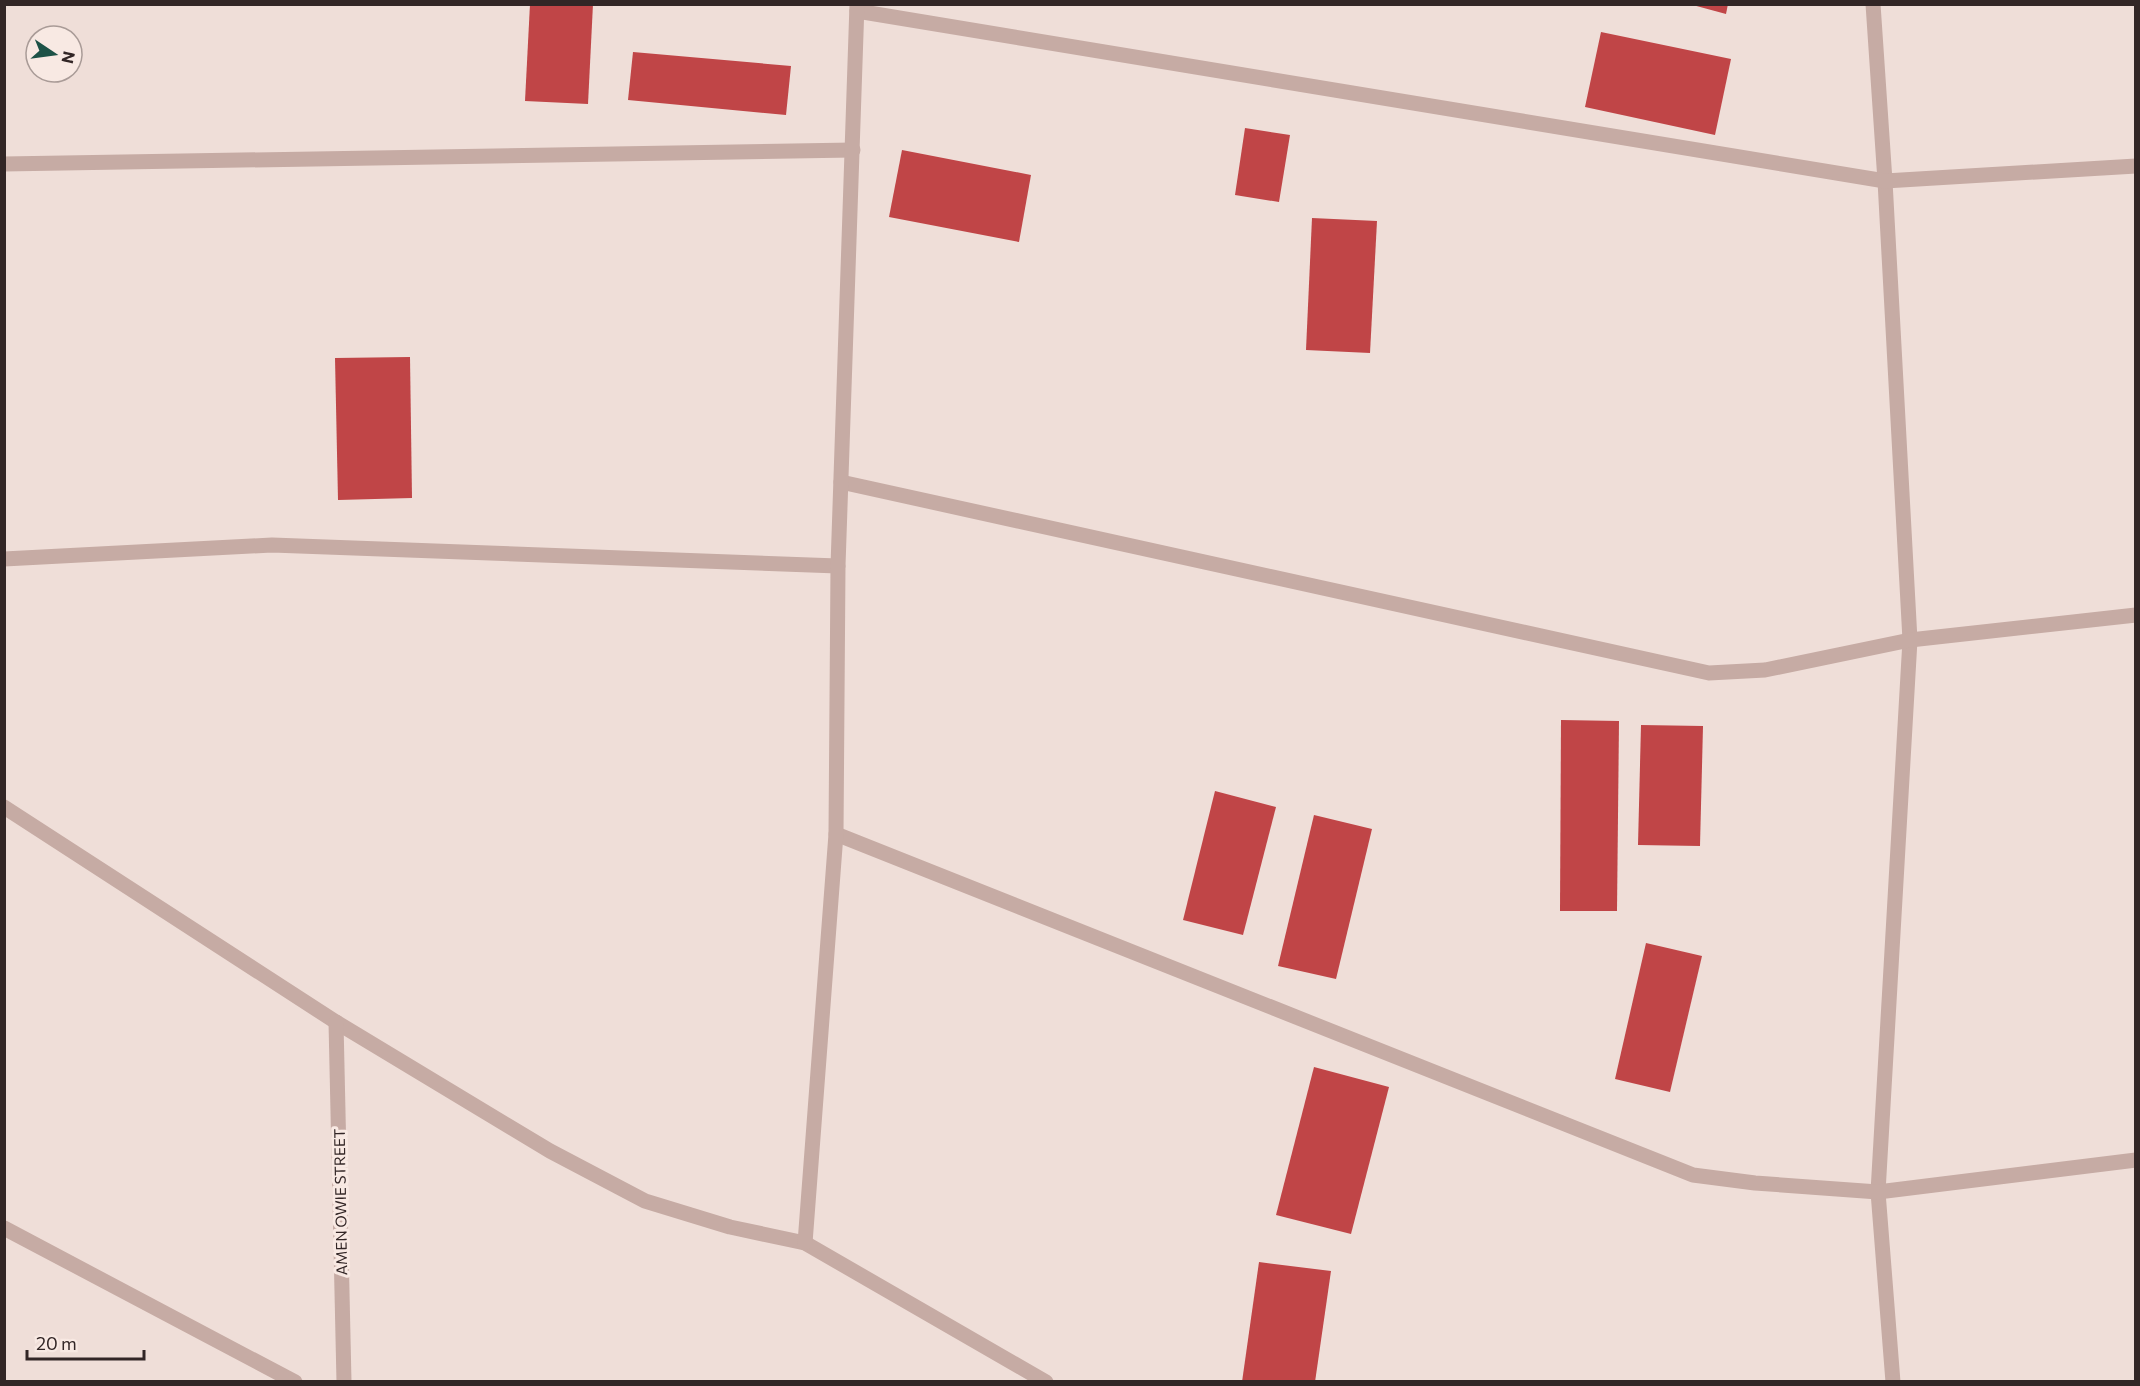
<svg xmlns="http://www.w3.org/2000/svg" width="2140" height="1386" font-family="Commissioner,sans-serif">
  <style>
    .building { fill: #c04547 }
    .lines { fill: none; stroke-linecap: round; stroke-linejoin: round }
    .minor { stroke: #c6aba4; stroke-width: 15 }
    .labels { text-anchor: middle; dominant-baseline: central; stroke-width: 6; stroke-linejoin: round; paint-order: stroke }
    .street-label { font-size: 15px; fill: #322626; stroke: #f8e9e3 }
  </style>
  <rect width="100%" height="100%" fill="#efded8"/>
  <g class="building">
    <polygon points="530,4 593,4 588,104 525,101"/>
    <polygon points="1689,4 1728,4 1726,14"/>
    <polygon points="1601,32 1731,59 1715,135 1585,107"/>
    <polygon points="633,52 791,66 786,115 628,100"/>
    <polygon points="1245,128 1290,135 1279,202 1235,195"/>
    <polygon points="902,150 1031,175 1019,242 889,217"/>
    <polygon points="1312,218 1377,221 1370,353 1306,350"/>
    <polygon points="410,357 412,498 338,500 335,358"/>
    <polygon points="1561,720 1619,721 1617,911 1560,911"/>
    <polygon points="1641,725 1703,726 1700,846 1638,845"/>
    <polygon points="1215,791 1276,807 1243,935 1183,920"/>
    <polygon points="1314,815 1372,829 1336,979 1278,966"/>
    <polygon points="1646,943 1702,956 1670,1092 1615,1079"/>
    <polygon points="1314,1067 1389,1087 1351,1234 1276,1215"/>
    <polygon points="1259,1262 1331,1271 1315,1382 1242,1382"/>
  </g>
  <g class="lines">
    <g class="minor">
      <polyline points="1873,4 1885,181 1910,640 1878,1192 1893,1382"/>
      <polyline points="857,11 1885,181 2136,166"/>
      <polyline points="4,164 853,150"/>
      <polyline points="841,482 1709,673 1765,670 1910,640 2136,615"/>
      <polyline points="4,559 272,545 838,566"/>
      <polyline points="4,807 336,1022 550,1151 645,1201 730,1227 805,1243 1046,1382"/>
      <polyline points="836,834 1693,1175 1755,1183 1878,1192 2136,1160"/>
      <polyline points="336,1022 344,1382"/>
      <polyline points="4,1228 295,1382"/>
      <polyline points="805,1243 836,834 838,566 857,4"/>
    </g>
  </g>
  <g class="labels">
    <g class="street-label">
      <text transform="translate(340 1202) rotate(-91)">AMEN OWIE STREET</text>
    </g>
  </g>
  <rect width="2140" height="1386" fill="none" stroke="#322626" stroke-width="12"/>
  <g transform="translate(54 54) rotate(103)"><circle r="28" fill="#f8e9e3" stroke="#a99b97" stroke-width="1.5"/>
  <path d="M0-4.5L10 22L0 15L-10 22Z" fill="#1d5247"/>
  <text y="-9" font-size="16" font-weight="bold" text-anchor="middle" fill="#322626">N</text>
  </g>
  <path d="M27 1350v9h117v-9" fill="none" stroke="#322626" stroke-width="3"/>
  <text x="36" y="1350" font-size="18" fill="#322626" stroke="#f8e9e3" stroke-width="4.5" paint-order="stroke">20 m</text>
</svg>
